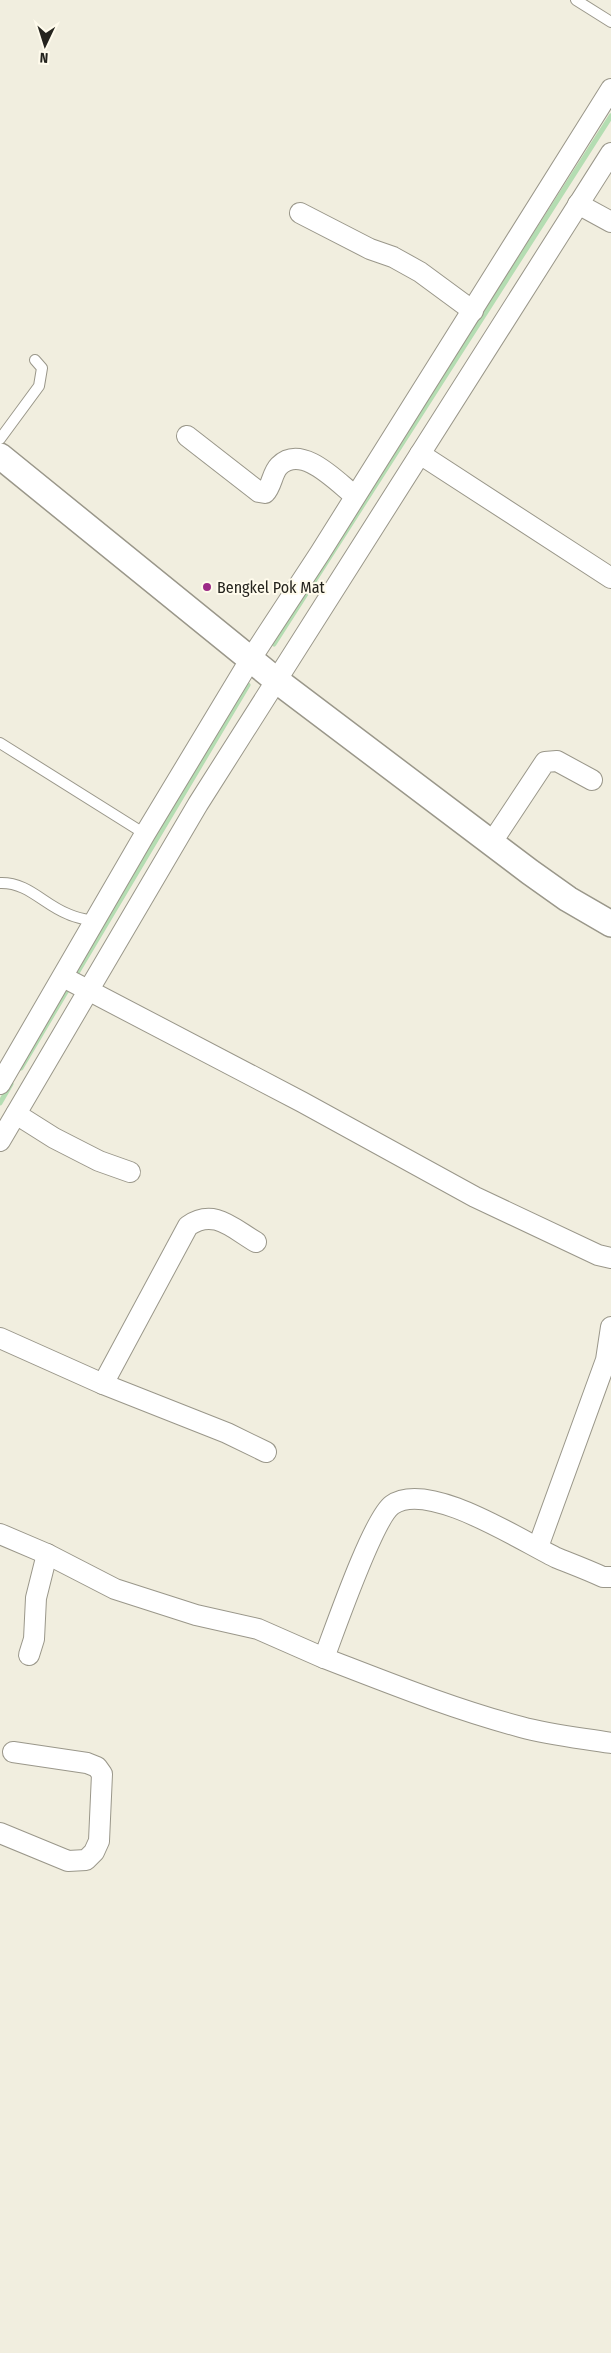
<svg xmlns="http://www.w3.org/2000/svg" width="611" height="2353" font-family="'Fira Sans Condensed',sans-serif">
  <style>
    .lines { fill: none; stroke-linecap: round; stroke-linejoin: round }
    .stream { stroke: #b4ddb2; stroke-width: 5 }
    .service-casing { stroke: #9a978a; stroke-width: 12 }
    .minor-casing { stroke: #9a978a; stroke-width: 22 }
    .tertiary-casing { stroke: #9a978a; stroke-width: 28 }
    .service { stroke: #fff; stroke-width: 10 }
    .minor { stroke: #fff; stroke-width: 20 }
    .tertiary { stroke: #fff; stroke-width: 25 }
    .poi-dot { fill: #9c2a86; stroke: #fffbec; stroke-width: 2 }
    .labels { text-anchor: middle; dominant-baseline: central; stroke-width: 4; stroke-linejoin: round; paint-order: stroke }
    .poi-label { font-size: 16px; fill: #25241e; stroke: #fffbec; text-anchor: start }
  </style>
  <rect width="100%" height="100%" fill="#f1eedf"/>
  <g class="lines">
    <g class="stream">
      <polyline points="274,644 611,116"/>
      <polyline points="74,978 248,685"/>
      <polyline points="21,1068 70,985"/>
      <polyline points="0,1103 11,1084"/>
    </g>
    <defs>
      <g id="service">
        <polyline points="576,0 611,22"/>
        <polyline points="0,439 39,386 42,368 35,360"/>
        <polyline points="0,743 145,834"/>
        <path d="M 0,883 C 28,882 44,905 68,914 C 76,918 86,919 95,922"/>
      </g>
      <g id="minor">
        <polyline points="578,204 611,222"/>
        <polyline points="300,213 370,249 393,257 420,272 473,311"/>
        <path d="M 187,436 L 259,492 L 265,493 C 272,486 272,473 279,466 C 302,443 337,482 355,496"/>
        <polyline points="420,454 611,578"/>
        <polyline points="492,842 545,762 557,761 592,780"/>
        <polyline points="63,977 302,1102 475,1197 598,1255 611,1258"/>
        <polyline points="0,1084 145,834 250,660 320,553 611,89"/>
        <polyline points="16,1114 54,1138 99,1161 130,1172"/>
        <polyline points="0,1141 198,804 611,153"/>
        <polyline points="0,1338 103,1384 227,1433 266,1452"/>
        <path d="M 103,1384 L 188,1226 C 214,1208 232,1228 256,1242"/>
        <path d="M 0,1534 L 47,1554 L 115,1589 L 196,1615 L 258,1629 L 324,1658 C 335,1629 373,1519 392,1505 C 428,1479 523,1542 557,1558 C 572,1564 588,1570 603,1577 L 611,1577"/>
        <polyline points="538,1547 606,1360 611,1327"/>
        <polyline points="29,1655 34,1639 36,1598 47,1554"/>
        <path d="M 324,1658 C 389,1683 453,1709 521,1727 C 550,1735 581,1738 611,1743"/>
        <polyline points="0,1833 68,1861 86,1860 94,1852 99,1841 102,1774 97,1767 87,1763 13,1752"/>
      </g>
      <polyline id="tertiary" points="0,456 276,680 530,872 568,899 611,924"/>
    </defs>
    <use href="#service" class="service-casing"/>
    <use href="#minor" class="minor-casing"/>
    <use href="#tertiary" class="tertiary-casing"/>
    <use href="#service" class="service"/>
    <use href="#minor" class="minor"/>
    <use href="#tertiary" class="tertiary"/>
  </g>
  <circle class="poi-dot" cx="207" cy="587" r="5"/>
  <g class="labels">
    <g class="poi-label">
      <text x="217" y="587">Bengkel Pok Mat</text>
    </g>
  </g>
  <g transform="translate(45 45) rotate(184)" stroke="#fffbec" stroke-width="4" paint-order="stroke">
  <path d="M0-4L9 19L0 12L-9 19Z" fill="#25241e"/>
  <text y="-8" font-size="14" font-weight="bold" text-anchor="middle" fill="#25241e">N</text>
  </g>
</svg>
